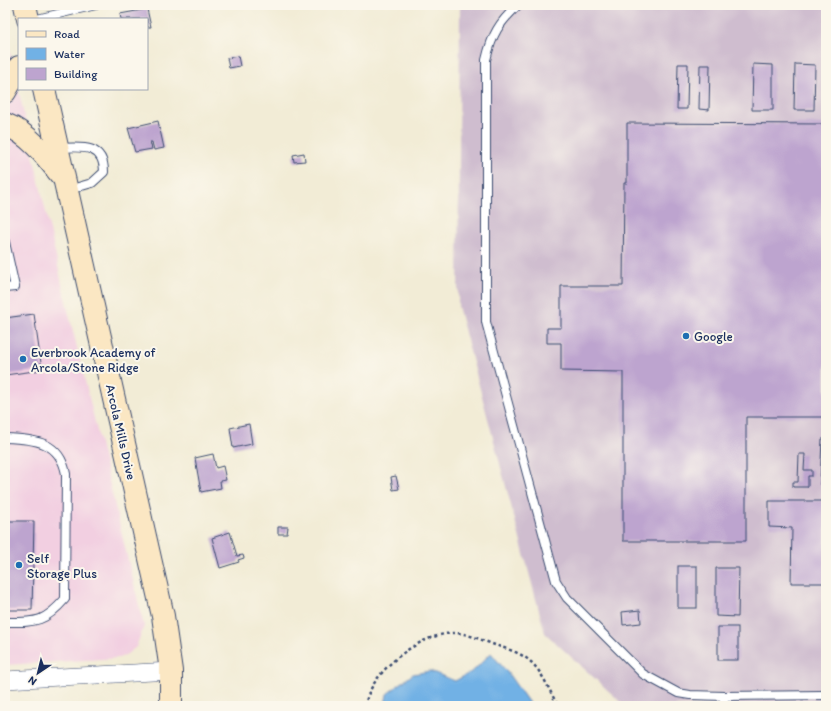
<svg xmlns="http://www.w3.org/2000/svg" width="831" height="711" font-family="Itim,sans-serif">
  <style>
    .built { fill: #f2cfe1 }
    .industrial { fill: #cfbdcf }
    .water { fill: #71b1e5; stroke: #4670a2 }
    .building { fill: #bda4cf }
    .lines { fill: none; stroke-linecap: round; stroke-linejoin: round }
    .lane-casing { stroke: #3b4b70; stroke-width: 10 }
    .street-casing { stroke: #3b4b70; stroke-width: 18 }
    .secondary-casing { stroke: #3b4b70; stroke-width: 24 }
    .path { stroke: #3b4b70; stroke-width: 2.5; stroke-dasharray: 3 3; stroke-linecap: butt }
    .lane { stroke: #fff; stroke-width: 8 }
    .street { stroke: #fff; stroke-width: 17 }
    .secondary { stroke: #fbe7c3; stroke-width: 22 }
    .poi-dot { fill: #1f6fb2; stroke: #fbf7ec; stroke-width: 1.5 }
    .labels { text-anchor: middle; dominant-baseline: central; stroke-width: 4; stroke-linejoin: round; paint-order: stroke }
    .poi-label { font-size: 13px; fill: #1b2f5e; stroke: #fbf7ec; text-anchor: start }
    .street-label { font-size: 13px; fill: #1b2f5e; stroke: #fbf7ec }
  </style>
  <rect width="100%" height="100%" fill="#fbf7ec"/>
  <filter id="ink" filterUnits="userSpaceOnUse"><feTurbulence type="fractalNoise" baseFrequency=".025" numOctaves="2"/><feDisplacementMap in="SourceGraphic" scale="8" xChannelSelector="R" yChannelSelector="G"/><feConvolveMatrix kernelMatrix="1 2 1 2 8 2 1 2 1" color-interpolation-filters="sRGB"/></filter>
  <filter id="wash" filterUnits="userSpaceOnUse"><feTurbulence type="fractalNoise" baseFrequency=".012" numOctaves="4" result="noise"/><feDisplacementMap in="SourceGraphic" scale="16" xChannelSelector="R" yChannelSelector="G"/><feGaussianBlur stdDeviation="0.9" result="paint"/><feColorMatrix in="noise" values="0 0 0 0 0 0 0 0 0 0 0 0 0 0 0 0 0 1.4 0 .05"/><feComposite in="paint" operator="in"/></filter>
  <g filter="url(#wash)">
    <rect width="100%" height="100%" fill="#f2ecd6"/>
    <polygon class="built" points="5,30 67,306 144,626 136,647 127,654 119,658 5,665"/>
    <polygon class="industrial" points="460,5 826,5 826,706 625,706 545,633 458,306"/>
    <polygon class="water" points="491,653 507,672 531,706 385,706 387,694 413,674 430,671 455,681 473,671"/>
    <g id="blocks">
      <g class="building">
        <polygon points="147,9 151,27 147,27 147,19 121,19 120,14"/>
        <polygon points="238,56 240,66 229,68 227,58"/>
        <polygon points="678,64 688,64 687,109 677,109"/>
        <polygon points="753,64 773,65 773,110 752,110"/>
        <polygon points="795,64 815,65 814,110 794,110"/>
        <polygon points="700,65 710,65 709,110 699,109"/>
        <polygon points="158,121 164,148 154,150 152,142 150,142 152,149 135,152 128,128"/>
        <polygon points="627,123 826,124 826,417 746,417 746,541 623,541 623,372 561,371 561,343 547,343 547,328 561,328 561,286 623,286 624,183 627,183"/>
        <polygon points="304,153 305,161 294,162 293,155"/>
        <polygon points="34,314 42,370 5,375 5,318"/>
        <polygon points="249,424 252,444 233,448 230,428"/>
        <polygon points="822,439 826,439 826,484 820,484"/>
        <polygon points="213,454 216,468 223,466 226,480 220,481 221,488 201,492 195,458"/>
        <polygon points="799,454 805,454 804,470 812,470 812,476 808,476 808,487 793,487 793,482 798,482"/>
        <polygon points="396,476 399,489 393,490 391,477"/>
        <polygon points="769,501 826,501 825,583 791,583 792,528 769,527"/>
        <polygon points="5,521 34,521 32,610 5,610"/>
        <polygon points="278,527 288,527 287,534 278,534"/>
        <polygon points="230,532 237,556 243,555 244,558 238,560 239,562 220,568 212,538"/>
        <rect x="678" y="566" width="19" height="42"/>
        <polygon points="716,568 739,568 738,617 716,616"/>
        <polygon points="640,610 641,623 623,625 622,612"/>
        <rect x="718" y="627" width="20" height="33"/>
      </g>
    </g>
  </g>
  <g filter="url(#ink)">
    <use href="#blocks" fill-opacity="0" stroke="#3b4b70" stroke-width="1"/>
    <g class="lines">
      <defs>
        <g id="lane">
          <path d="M 518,5 C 499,23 492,34 486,60 L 486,322 L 556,581 L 567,598 L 643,674 L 678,693 L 690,695 L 724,696"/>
          <polyline points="37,19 96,5"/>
          <path d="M 58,148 C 80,147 104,143 104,172 L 92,183 L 68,190"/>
          <polyline points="5,242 15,287 5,288"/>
          <path d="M 5,438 C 34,439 60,441 66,474 L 65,599 C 44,623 36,622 5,622"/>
          <polyline points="724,706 724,696 826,695"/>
        </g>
        <polyline id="street" points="5,680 171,671"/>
        <g id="secondary">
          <polyline points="25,5 28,19"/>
          <polyline points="44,89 163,616 171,671 171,706"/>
          <polyline points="5,92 19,67"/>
          <path d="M 5,124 C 28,133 46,156 61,175"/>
        </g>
      </defs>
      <use href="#lane" class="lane-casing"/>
      <use href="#street" class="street-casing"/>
      <use href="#secondary" class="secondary-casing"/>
      <path class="path" d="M 365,706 C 371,670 421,632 457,633 C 469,634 484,641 495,645 C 507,649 522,653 531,662 C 543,673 550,692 558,706"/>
      <use href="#lane" class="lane"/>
      <use href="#street" class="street"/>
      <use href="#secondary" class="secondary"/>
    </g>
  </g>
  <g class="poi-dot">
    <circle cx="686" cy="336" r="4"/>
    <circle cx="23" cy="359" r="4"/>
    <circle cx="19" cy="565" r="4"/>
  </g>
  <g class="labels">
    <g class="poi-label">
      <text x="694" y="336">Google</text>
      <text x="31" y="352">Everbrook Academy of<tspan x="31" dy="15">Arcola/Stone Ridge</tspan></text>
      <text x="27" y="558">Self<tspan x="27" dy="15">Storage Plus</tspan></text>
    </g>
    <g class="street-label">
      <text transform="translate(121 432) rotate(77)">Arcola Mills Drive</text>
    </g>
  </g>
  <rect width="831" height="711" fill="none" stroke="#fbf7ec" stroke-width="20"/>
  <rect x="18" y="18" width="130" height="72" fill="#fbf7ec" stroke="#a1a7b3"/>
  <rect x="26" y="31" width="20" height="6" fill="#fbe7c3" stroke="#a1a7b3"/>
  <text x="54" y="38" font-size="12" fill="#1b2f5e">Road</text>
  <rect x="26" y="48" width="20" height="12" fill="#71b1e5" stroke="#a1a7b3"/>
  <text x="54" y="58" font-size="12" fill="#1b2f5e">Water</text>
  <rect x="26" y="68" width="20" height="12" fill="#bda4cf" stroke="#a1a7b3"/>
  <text x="54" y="78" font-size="12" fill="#1b2f5e">Building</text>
  <g transform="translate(38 673) rotate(215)" stroke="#fbf7ec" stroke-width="3" paint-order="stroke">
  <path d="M0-3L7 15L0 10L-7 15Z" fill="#1b2f5e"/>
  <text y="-6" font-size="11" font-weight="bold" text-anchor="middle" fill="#1b2f5e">N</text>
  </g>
</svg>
